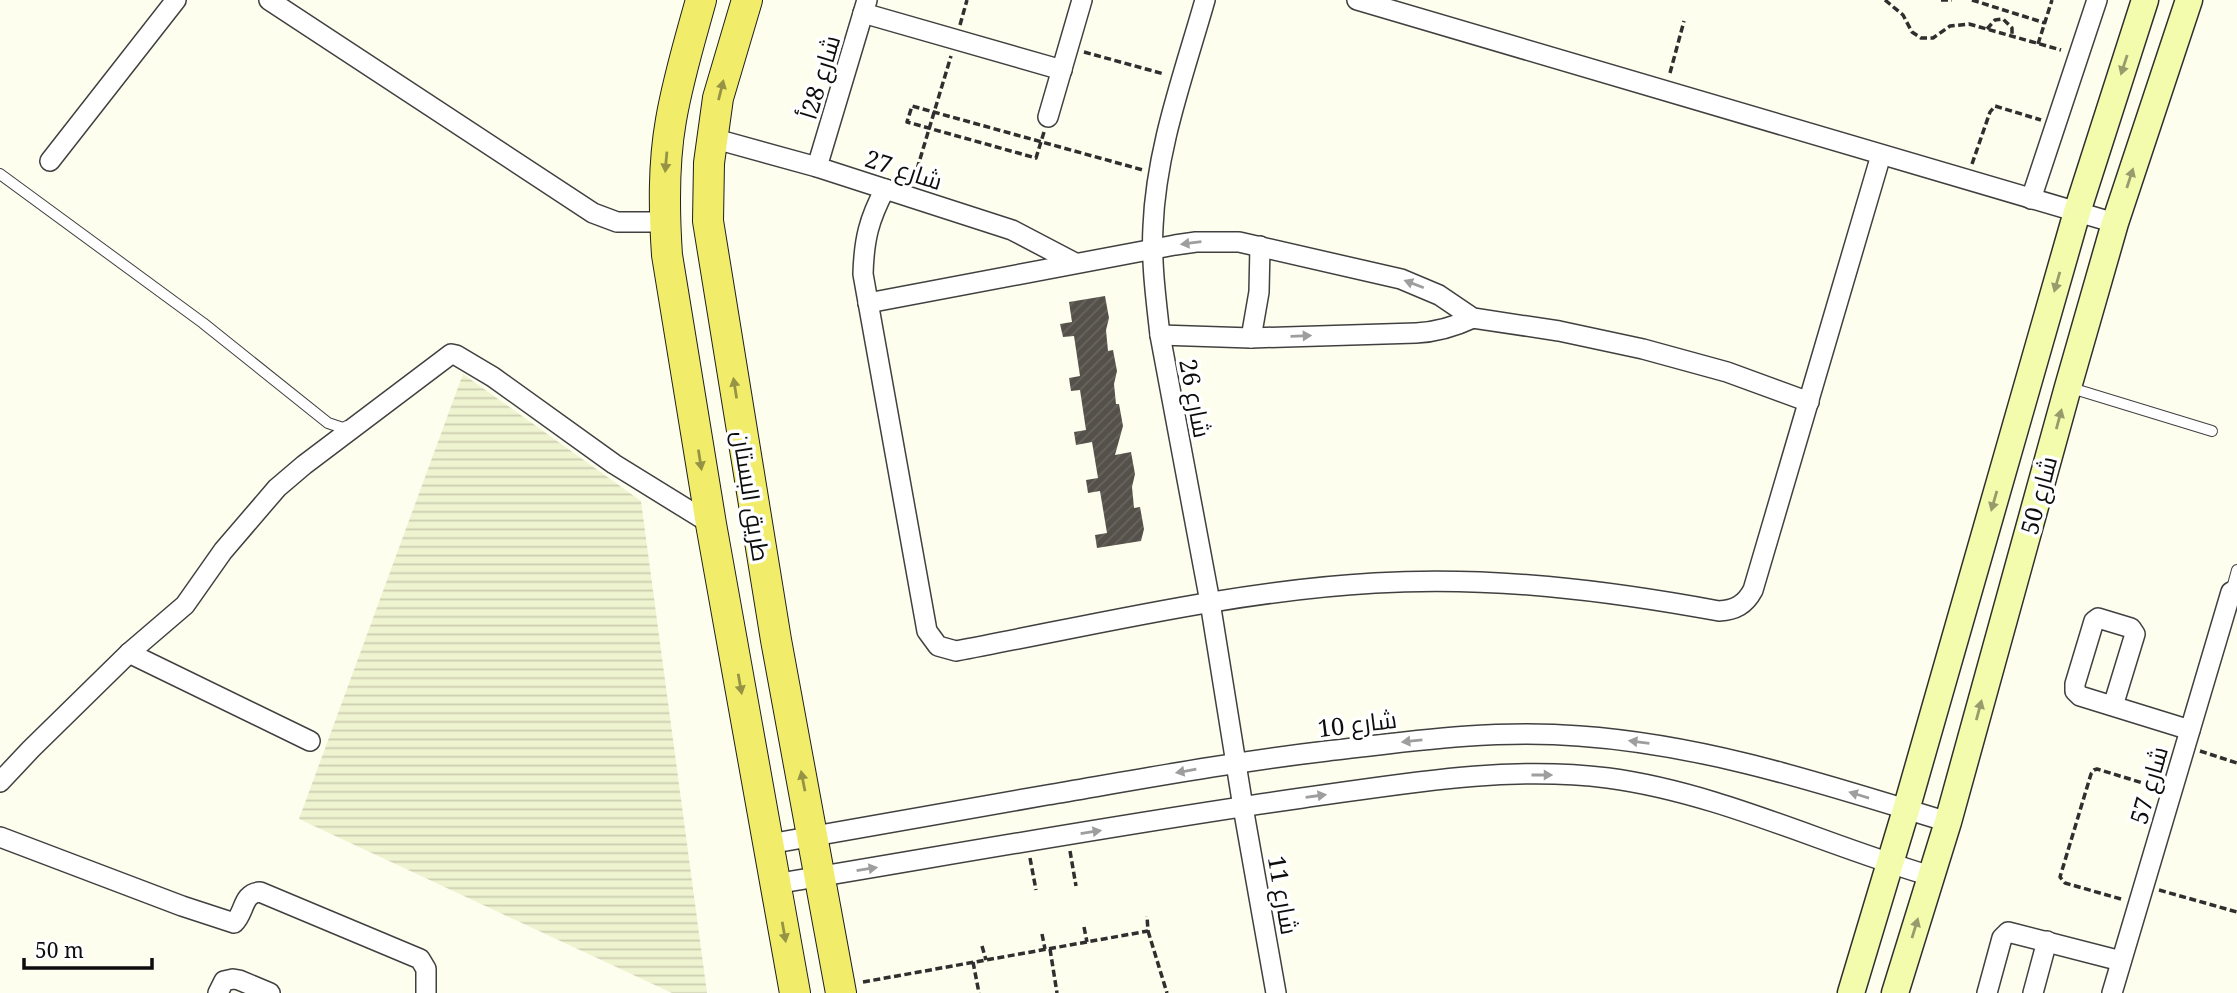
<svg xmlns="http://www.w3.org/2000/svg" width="2237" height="993" font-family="'Noto Serif',Cairo,serif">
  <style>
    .farmland { fill: url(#farmland-rules) }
    .building { fill: url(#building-hatch) }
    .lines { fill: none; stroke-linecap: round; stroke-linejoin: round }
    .lane-casing { stroke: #404040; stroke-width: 12 }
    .street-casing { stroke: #404040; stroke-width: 22 }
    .secondary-casing { stroke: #2f2f2f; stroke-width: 29 }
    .primary-casing { stroke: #1e1e1e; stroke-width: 32 }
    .path { stroke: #2f2f2f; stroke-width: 3.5; stroke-dasharray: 7 3.5; stroke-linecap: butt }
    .lane { stroke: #fff; stroke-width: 10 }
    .street { stroke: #fff; stroke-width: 19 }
    .secondary { stroke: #f3fbad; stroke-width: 26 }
    .primary { stroke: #f1ed6b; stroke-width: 30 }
    .oneway { fill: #979c6d }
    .oneway2 { fill: #969345 }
    .oneway3 { fill: #9e9e9e }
    .labels { text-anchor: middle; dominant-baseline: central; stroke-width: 7; stroke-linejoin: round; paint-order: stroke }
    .street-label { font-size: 24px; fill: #0d0d0d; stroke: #fff }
  </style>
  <defs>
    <pattern id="farmland-rules" width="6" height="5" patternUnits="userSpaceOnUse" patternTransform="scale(1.75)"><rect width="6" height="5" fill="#eef3d0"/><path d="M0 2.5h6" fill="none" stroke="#cbcfb1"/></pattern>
    <pattern id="building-hatch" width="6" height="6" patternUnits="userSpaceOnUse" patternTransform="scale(1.75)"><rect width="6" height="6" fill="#55514a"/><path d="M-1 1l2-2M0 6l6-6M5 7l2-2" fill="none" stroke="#686560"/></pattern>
  </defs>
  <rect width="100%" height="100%" fill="#fefeee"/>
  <polygon class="farmland" points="463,374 641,501 707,993 672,993 299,819"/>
  <polygon class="building" points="1105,296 1109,318 1106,330 1108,351 1113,350 1117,371 1114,384 1116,404 1119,404 1123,426 1115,455 1131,452 1135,474 1132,487 1134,508 1140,507 1144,529 1141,541 1097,548 1095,535 1107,533 1100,491 1088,493 1086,480 1098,478 1092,442 1076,445 1074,432 1086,430 1080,390 1071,391 1069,378 1080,376 1074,336 1063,337 1060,324 1072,322 1069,302"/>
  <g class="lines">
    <defs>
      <g id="lane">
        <polyline points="0,174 203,323 328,423 343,428 347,426"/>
        <polyline points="2068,387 2212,431"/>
        <polyline points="2231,592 2237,570"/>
      </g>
      <g id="street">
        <polyline points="269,0 593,213 617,222 665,222"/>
        <path d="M 1205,0 C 1184,74 1156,149 1153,227 C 1151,262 1156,299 1160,335 L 1210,602 L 1243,807 L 1276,993"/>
        <polyline points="1357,0 2115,223"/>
        <polyline points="863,13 1062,70"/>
        <polyline points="1048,117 1082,0"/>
        <polyline points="712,138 817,167 1012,230 1075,263"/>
        <polyline points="50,161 176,0"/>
        <polyline points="817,167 867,0"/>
        <path d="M 885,189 C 869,219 864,239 863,274 L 927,631 L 938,646 L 956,651 C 1094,625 1234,591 1375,583 C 1491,576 1605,590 1719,611 C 1735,610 1745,605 1753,590 L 1881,155"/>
        <polyline points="2031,199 2097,0"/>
        <polyline points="868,303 1175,245 1196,242 1239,242 1401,279 1439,295 1473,318 1559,331 1643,349 1727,372 1809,402"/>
        <path d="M 1160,335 L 1251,338 L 1416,333 C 1437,332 1454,327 1473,318"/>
        <polyline points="1251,338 1259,292 1260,246"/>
        <polyline points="129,653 310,741"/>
        <polyline points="2113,706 2135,634 2131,628 2098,618 2094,621 2075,684 2075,691 2080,696 2190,730"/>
        <polyline points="0,782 31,749 129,653 185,605 223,551 277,488 304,465 451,354 456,355 493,377 614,464 711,524"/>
        <path d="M 0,837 L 182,906 L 234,923 C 245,913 242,893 260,892 L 420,959 L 426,969 L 426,993"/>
        <path d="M 769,844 C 861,827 954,811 1047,795 C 1141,779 1233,762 1327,751 C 1411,741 1495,729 1579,736 C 1708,745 1826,785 1948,822"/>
        <path d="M 775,884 C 950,855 1126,823 1302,798 C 1403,784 1506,765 1608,778 C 1720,793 1824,845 1931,876"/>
        <polyline points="218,993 224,981 233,979 239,980 270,993"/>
        <polyline points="1987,993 2002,938 2008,932 2121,961"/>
        <polyline points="2033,993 2047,941"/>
        <polyline points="2112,993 2231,592 2237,594"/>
      </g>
      <g id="secondary">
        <polyline points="1851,993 1906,810 2077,212 2145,0"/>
        <polyline points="1895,993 1948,822 2068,387 2115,223 2189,0"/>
      </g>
      <g id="primary">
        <path d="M 701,0 C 690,40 678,79 671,120 C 663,165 664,210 667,255 L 711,524 L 795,993"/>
        <polyline points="747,0 718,98 709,163 708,221 776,640 841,993"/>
      </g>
    </defs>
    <use href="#lane" class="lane-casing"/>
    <use href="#street" class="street-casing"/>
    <use href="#secondary" class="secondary-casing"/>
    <use href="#primary" class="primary-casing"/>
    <g class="path">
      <polyline points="1885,0 1903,15 1912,32 1921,38 1933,38 1950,26 1969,24 2061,50"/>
      <polyline points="1941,0 1952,0"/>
      <polyline points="1972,0 2045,23"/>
      <polyline points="960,25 967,0"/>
      <polyline points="1987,29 1995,20 2003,19 2012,28 2012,36"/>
      <polyline points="2038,44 2052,0"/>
      <polyline points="1084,52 1164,74"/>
      <polyline points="1670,73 1684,21"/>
      <polyline points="1044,132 1036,158 907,122 912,106 1143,170"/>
      <polyline points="1972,164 1990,112 1995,106 2041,120"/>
      <polyline points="914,179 951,56"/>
      <polyline points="2200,751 2237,763"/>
      <polyline points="1070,851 1076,886"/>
      <polyline points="1030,858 1036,890"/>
      <polyline points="2159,890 2237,912"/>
      <polyline points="2121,899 2065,883 2060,877 2091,774 2094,770 2097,769 2156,787"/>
      <polyline points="1084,927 1087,942"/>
      <polyline points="1148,931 1167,993"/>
      <polyline points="1042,934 1045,949"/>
      <polyline points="982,946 986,960"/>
      <polyline points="1050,949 1057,993"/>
      <polyline points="973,962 979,993"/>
      <polyline points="863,982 1148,931 1147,916"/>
    </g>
    <use href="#lane" class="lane"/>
    <use href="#street" class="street"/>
    <use href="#secondary" class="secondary"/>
    <use href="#primary" class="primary"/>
  </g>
  <defs><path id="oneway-solid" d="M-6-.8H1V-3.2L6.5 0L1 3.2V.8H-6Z" transform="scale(1.75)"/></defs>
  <g class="oneway">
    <use href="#oneway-solid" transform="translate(2124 65) rotate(108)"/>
    <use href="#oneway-solid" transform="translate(2130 178) rotate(-72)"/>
    <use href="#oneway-solid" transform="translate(2057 282) rotate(106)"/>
    <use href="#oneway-solid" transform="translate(2059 419) rotate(-75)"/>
    <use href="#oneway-solid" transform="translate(1994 501) rotate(106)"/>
    <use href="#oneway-solid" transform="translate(1979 710) rotate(-75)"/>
    <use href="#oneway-solid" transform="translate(1915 928) rotate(-73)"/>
  </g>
  <g class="oneway2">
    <use href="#oneway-solid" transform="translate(721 90) rotate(-76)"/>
    <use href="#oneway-solid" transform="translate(666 162) rotate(95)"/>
    <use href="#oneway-solid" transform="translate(735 388) rotate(-99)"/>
    <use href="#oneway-solid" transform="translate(700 460) rotate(81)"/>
    <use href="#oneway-solid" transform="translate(740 684) rotate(80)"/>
    <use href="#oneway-solid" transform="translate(803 781) rotate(-101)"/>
    <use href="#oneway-solid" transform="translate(784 932) rotate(80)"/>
  </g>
  <g class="oneway3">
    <use href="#oneway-solid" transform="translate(1191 243) rotate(173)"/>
    <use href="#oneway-solid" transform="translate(1414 284) rotate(-159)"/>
    <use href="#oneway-solid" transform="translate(1301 336) rotate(-2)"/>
    <use href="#oneway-solid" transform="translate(1412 741) rotate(174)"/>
    <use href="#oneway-solid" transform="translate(1639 742) rotate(-173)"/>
    <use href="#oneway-solid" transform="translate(1186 771) rotate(170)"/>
    <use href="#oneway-solid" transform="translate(1542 775)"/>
    <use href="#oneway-solid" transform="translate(1859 795) rotate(-163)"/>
    <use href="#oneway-solid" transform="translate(1316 796) rotate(-8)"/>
    <use href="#oneway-solid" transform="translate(1091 832) rotate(-9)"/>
    <use href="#oneway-solid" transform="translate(867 869) rotate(-9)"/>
  </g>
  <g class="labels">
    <g class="street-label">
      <text transform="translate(819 77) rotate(-73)">شارع 28أ</text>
      <text transform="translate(904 169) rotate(18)">شارع 27</text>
      <text transform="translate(1196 398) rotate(79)">شارع 26</text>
      <text transform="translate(2038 495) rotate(-75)">شارع 50</text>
      <text transform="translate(752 496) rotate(81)">طريق البستان</text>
      <text transform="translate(1357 723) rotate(-7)">شارع 10</text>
      <text transform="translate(2148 785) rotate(-74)">شارع 57</text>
      <text transform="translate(1284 895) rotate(80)">شارع 11</text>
    </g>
  </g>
  <path d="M24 958v10h128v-10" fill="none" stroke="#0d0d0d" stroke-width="3.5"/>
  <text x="35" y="958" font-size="21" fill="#0d0d0d" stroke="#ffffff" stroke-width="5" paint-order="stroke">50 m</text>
</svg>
